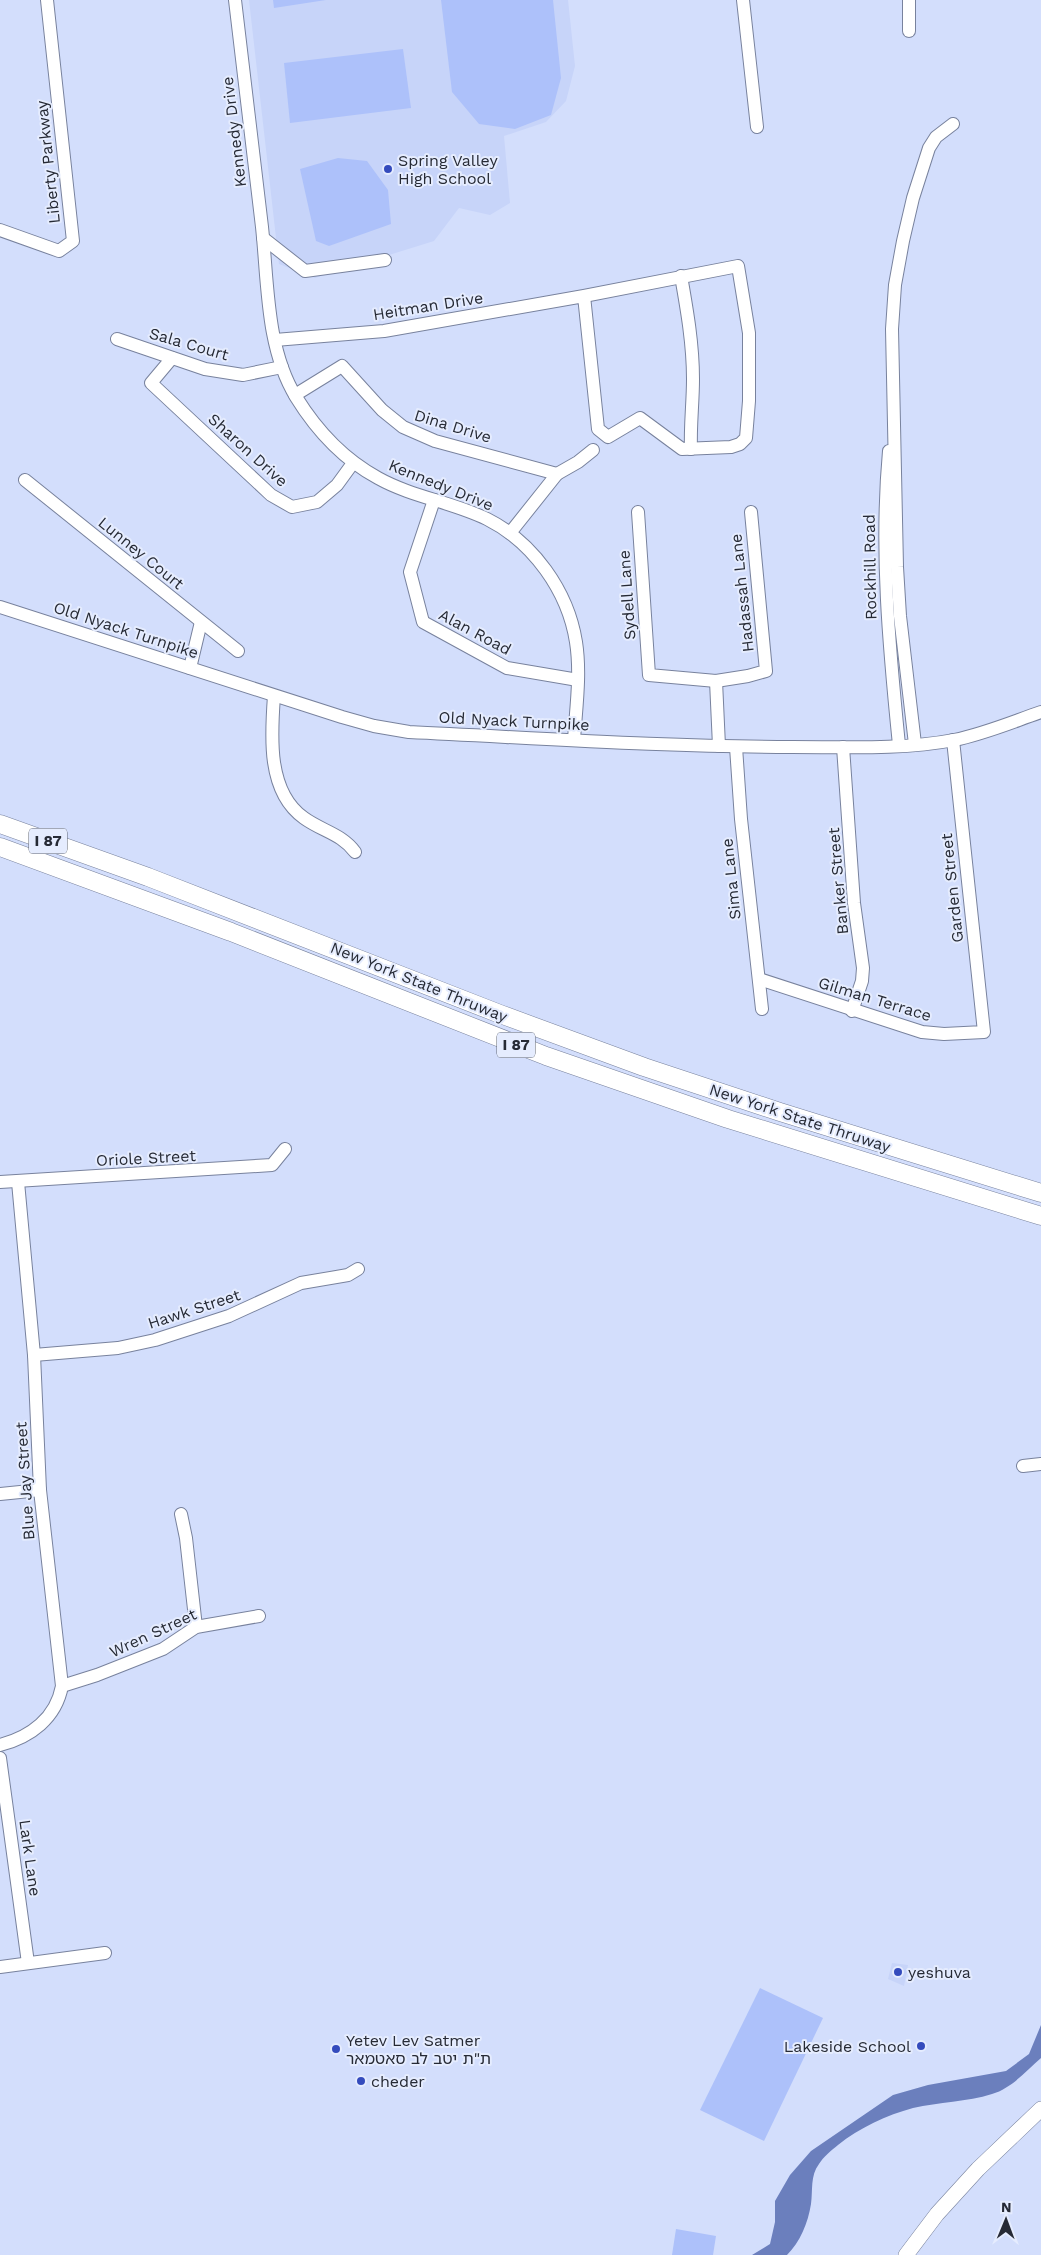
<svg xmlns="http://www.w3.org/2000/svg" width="1041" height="2255" font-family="'Work Sans','Noto Sans Hebrew',sans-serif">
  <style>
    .built { fill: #c7d4f9 }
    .green { fill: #adc1fa }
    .water { fill: #6b7fbd }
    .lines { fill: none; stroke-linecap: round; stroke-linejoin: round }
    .minor-casing { stroke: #78829d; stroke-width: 14 }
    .major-casing { stroke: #78829d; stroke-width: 16 }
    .highway-casing { stroke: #78829d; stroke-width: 19 }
    .minor { stroke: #fff; stroke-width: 12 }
    .major { stroke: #fff; stroke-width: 15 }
    .highway { stroke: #fff; stroke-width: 18 }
    .poi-dot { fill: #344bbd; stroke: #e5ecfe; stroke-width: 2 }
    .labels { text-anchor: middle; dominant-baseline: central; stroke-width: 4; stroke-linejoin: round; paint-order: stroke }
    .shield { fill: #e5ecfe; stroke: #5f6471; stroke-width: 1 }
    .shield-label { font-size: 15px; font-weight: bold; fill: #262a35 }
    .street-label { font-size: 16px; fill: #262a35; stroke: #e5ecfe }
    .poi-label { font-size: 16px; fill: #262a35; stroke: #e5ecfe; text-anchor: start }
  </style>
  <rect width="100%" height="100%" fill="#d3defc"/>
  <g class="built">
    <polygon points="249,0 568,0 575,66 566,101 546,122 504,136 510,203 490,215 459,208 434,241 315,278 279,264"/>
    <polygon points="892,1963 908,1965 904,1986 888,1979"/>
  </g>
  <g class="green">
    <polygon points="273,0 326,0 274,8"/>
    <polygon points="441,0 553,0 561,78 551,115 515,129 479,124 452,92"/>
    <polygon points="403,49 411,108 290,123 284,63"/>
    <polygon points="338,158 367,161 388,190 391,224 329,246 316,241 300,169"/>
    <polygon points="760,1988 823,2018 764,2141 700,2110"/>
    <polygon points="676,2229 716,2236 713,2255 672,2255"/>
  </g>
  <path class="water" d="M 1041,2025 L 1041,2058 C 1026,2071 1012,2088 992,2094 C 967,2102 939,2102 913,2108 C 887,2115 859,2128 838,2145 C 832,2150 823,2157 819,2164 C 810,2176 813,2190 811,2204 C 808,2223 800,2242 787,2255 L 752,2255 L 770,2244 L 775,2222 L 775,2201 L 790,2175 L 811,2151 L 893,2095 L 928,2085 L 1006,2071 L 1029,2054 Z"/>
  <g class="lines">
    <defs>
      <g id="minor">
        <path d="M 235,0 C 244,76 253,151 262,227 C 268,283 266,348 296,397 C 317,431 343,459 378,478 C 412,497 452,502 487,519 C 533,542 568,591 576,642 C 581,674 576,708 574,740"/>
        <polyline points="743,0 757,127"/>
        <polyline points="909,0 909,31"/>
        <polyline points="0,230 59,251 73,241 47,0"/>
        <polyline points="263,238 305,271 385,260"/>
        <path d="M 681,276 C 687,310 693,344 693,379 C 693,403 690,426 691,449"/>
        <polyline points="117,339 205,369 243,375 282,367"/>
        <polyline points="275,340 384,331 584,296 738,266 749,333 749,401 746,438 740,444 731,447 682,449 640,418 608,437 598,429 584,296"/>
        <polyline points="172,358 151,383 271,495 292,507 317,502 337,485 353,463"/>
        <polyline points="295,395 342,366 382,410 403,427 435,441 557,474 510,533"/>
        <path d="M 889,451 C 880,549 889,646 899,745"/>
        <polyline points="557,474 578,462 593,450"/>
        <polyline points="25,480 238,651"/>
        <polyline points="434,500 410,572 423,622 507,668 578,680"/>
        <polyline points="638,512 649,675 716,681 748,676 766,671 751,512"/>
        <path d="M 0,607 L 342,717 L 374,726 L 409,732 C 537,738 664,747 792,747 C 845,747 902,750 954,740 C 984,734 1012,722 1041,712"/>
        <polyline points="190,668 201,622"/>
        <polyline points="716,681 719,746"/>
        <path d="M 274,696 C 271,736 267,792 304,818 C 322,831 342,834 355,852"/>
        <polyline points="915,744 900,616 897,567 892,329 895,285 903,241 913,198 929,148 936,137 953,124"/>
        <polyline points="736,747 741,819 762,1009"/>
        <polyline points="843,747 854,903 863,968 862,981 852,1011"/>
        <polyline points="759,979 922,1032 944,1034 984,1032 953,740"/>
        <polyline points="0,1182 272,1165 285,1149"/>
        <polyline points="34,1355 118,1348 155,1340 229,1316 301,1283 348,1275 358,1269"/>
        <polyline points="1023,1466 1041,1464"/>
        <polyline points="0,1494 40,1490"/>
        <polyline points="181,1514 186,1538 196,1627"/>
        <polyline points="62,1686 97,1675 163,1649 196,1627 259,1616"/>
        <path d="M 0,1745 C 31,1737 56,1718 62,1686 L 40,1490 L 34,1355 L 18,1182"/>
        <polyline points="0,1758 28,1963"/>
        <polyline points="0,1967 105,1953"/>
      </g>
      <polyline id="major" points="906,2255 937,2214 978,2169 1041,2109"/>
      <g id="highway">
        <polyline points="0,824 148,877 500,1014 644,1067 780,1112 1041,1193"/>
        <polyline points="0,847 231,932 546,1056 728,1119 1041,1216"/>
      </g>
    </defs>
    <use href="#minor" class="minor-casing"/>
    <use href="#major" class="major-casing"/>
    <use href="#highway" class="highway-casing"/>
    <use href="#minor" class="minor"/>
    <use href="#major" class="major"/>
    <use href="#highway" class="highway"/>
  </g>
  <g class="poi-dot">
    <circle cx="388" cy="169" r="5"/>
    <circle cx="898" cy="1972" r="5"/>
    <circle cx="921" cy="2046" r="5"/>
    <circle cx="336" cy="2049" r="5"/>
    <circle cx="361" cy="2081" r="5"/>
  </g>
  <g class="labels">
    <g class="shield">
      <rect x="29" y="828.5" width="38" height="25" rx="4"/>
      <rect x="497" y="1032.5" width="38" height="25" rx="4"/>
    </g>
    <g class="shield-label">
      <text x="48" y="841">I 87</text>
      <text x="516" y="1045">I 87</text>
    </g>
    <g class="street-label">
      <text transform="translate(234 132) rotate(-97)">Kennedy Drive</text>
      <text transform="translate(48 162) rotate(-96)">Liberty Parkway</text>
      <text transform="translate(428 306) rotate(-9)">Heitman Drive</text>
      <text transform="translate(189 344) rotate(16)">Sala Court</text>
      <text transform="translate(453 426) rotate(17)">Dina Drive</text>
      <text transform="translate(248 450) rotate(42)">Sharon Drive</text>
      <text transform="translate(441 485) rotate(22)">Kennedy Drive</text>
      <text transform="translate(141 553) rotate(39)">Lunney Court</text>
      <text transform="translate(870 567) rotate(-91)">Rockhill Road</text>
      <text transform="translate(742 593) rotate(-96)">Hadassah Lane</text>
      <text transform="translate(627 595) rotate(-94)">Sydell Lane</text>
      <text transform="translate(126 630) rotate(18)">Old Nyack Turnpike</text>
      <text transform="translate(475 632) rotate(28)">Alan Road</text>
      <text transform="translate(514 721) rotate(3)">Old Nyack Turnpike</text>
      <text transform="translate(731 879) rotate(-96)">Sima Lane</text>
      <text transform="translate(838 881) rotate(-95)">Banker Street</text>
      <text transform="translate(952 888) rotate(-96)">Garden Street</text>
      <text transform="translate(419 982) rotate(22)">New York State Thruway</text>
      <text transform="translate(875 999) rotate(17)">Gilman Terrace</text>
      <text transform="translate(800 1118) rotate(18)">New York State Thruway</text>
      <text transform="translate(146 1158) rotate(-3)">Oriole Street</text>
      <text transform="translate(194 1309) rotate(-18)">Hawk Street</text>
      <text transform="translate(25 1481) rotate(-94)">Blue Jay Street</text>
      <text transform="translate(153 1633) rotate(-25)">Wren Street</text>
      <text transform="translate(30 1858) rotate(82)">Lark Lane</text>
    </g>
    <g class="poi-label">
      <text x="398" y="160">Spring Valley<tspan x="398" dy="18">High School</tspan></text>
      <text x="908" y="1972">yeshuva</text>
      <text x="346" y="2040">Yetev Lev Satmer<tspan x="346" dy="18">ת"ת יטב לב סאטמאר</tspan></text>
      <text x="911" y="2046" text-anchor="end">Lakeside School</text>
      <text x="371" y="2081">cheder</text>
    </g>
  </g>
  <g transform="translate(1006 2220) rotate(1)" stroke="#e5ecfe" stroke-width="4" paint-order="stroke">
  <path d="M0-4L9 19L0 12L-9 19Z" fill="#262a35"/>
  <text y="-8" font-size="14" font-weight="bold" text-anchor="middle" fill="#262a35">N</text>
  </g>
</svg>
